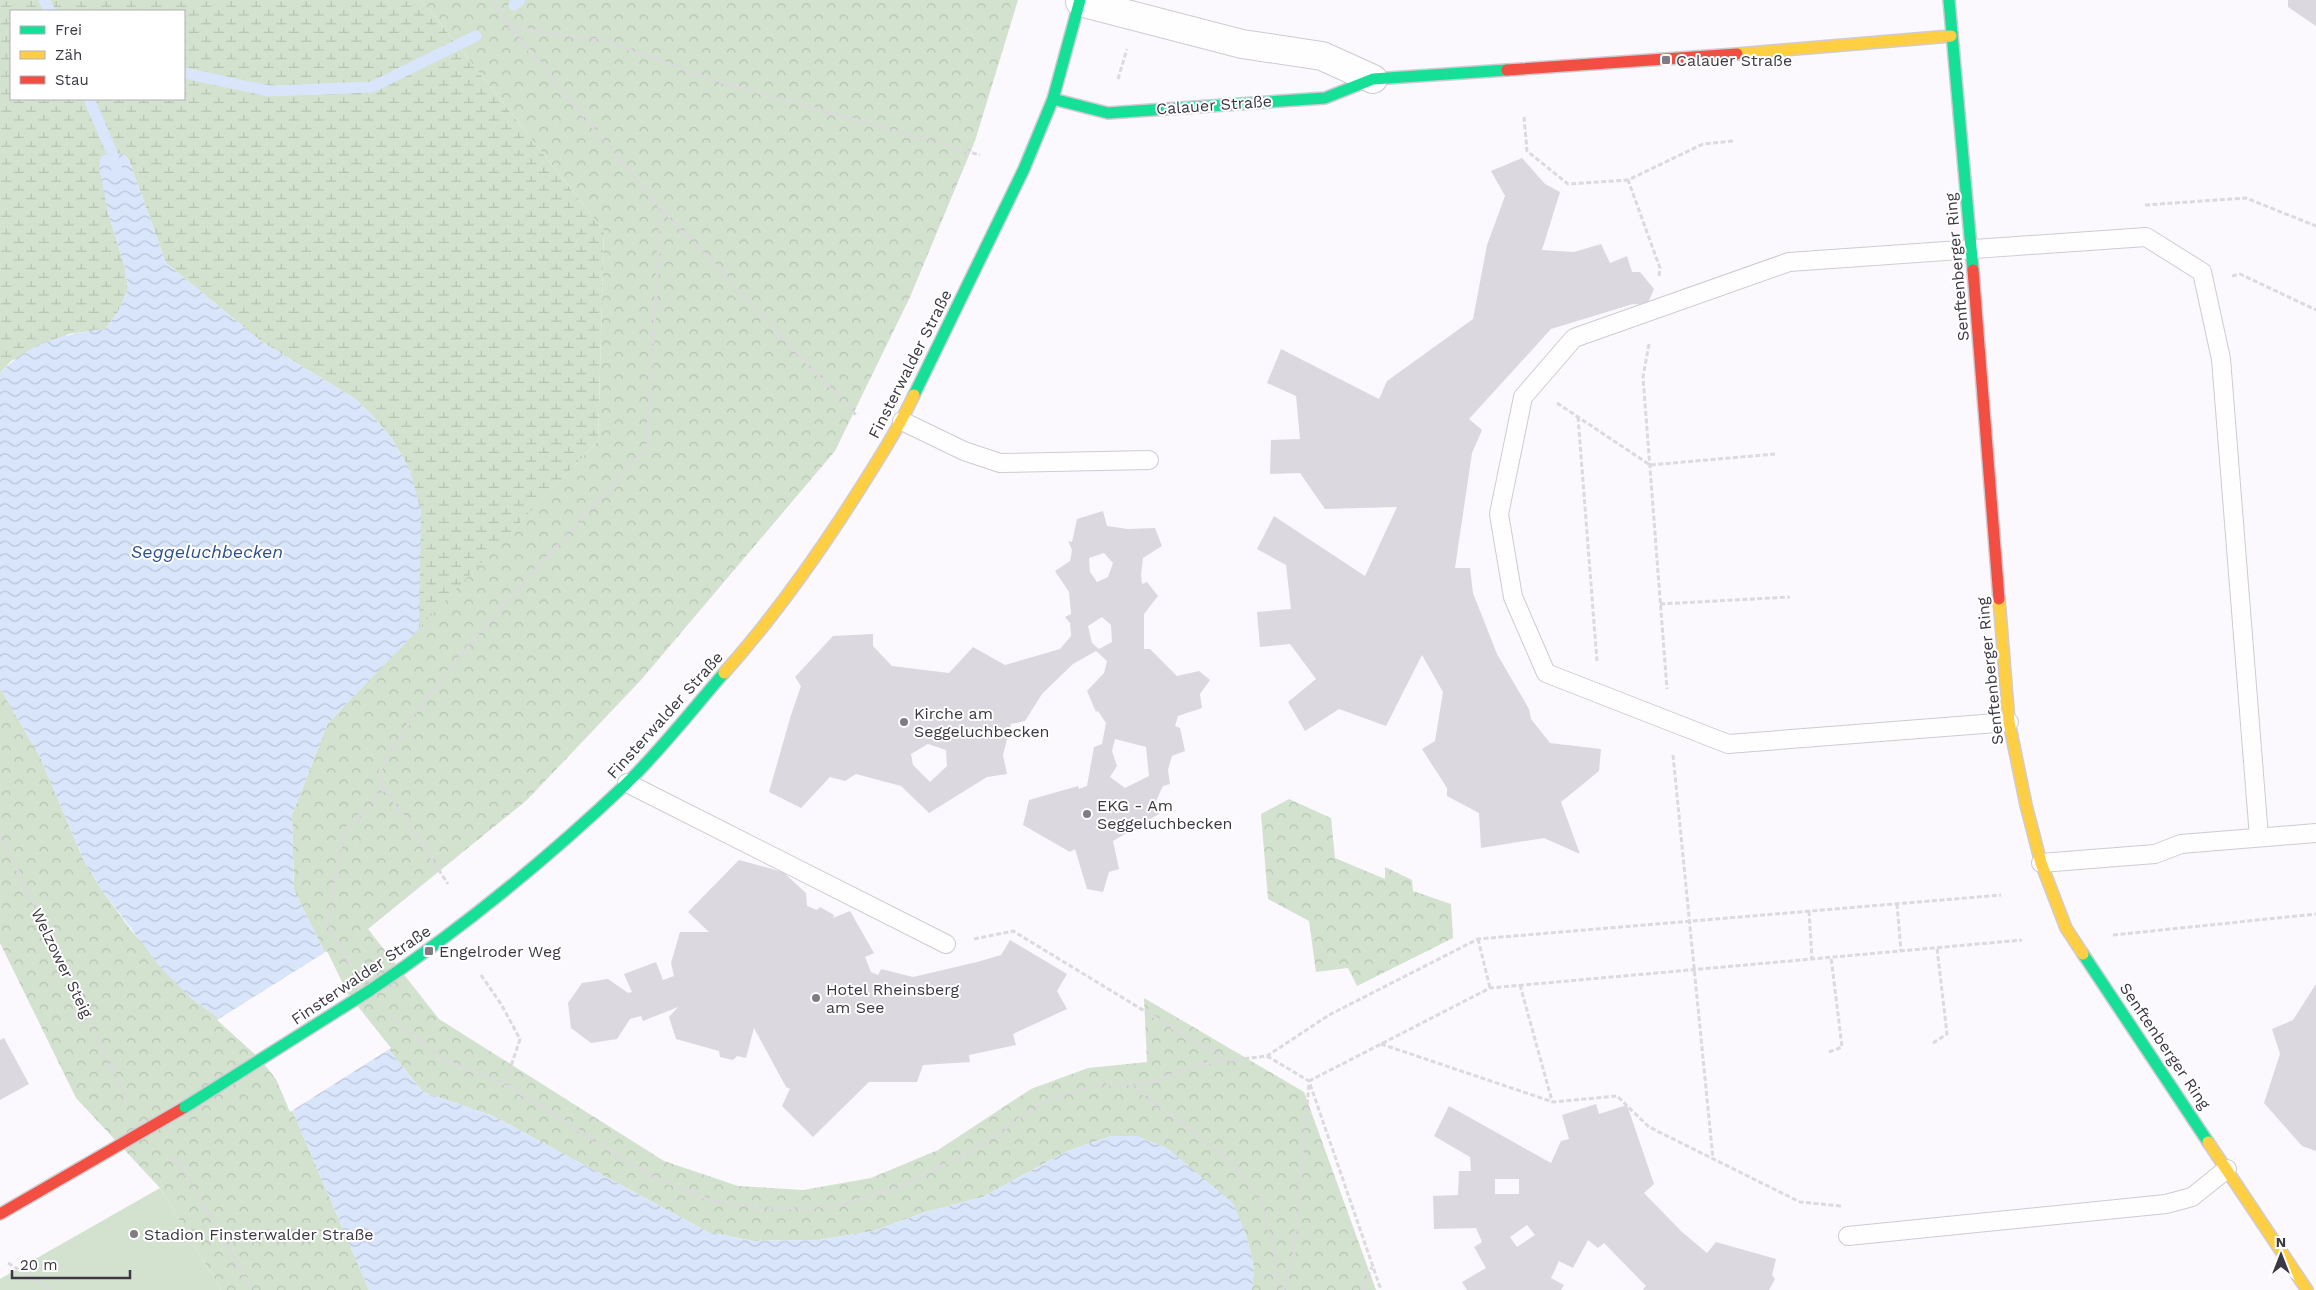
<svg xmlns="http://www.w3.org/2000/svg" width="2316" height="1290" font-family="'Work Sans',sans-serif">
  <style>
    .wetland { fill: url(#wetland-marsh); fill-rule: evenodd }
    .park { fill: url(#park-crowns) }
    .garden { fill: #d3e2cf }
    .water { fill: url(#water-waves) }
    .pier { fill: #fbf9fd }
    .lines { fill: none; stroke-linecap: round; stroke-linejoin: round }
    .stream { stroke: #d9e5fb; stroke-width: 11 }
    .building { fill: #dcd8e0; fill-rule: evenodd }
    .lane-casing { stroke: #cecbd3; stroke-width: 20 }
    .street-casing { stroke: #cecbd3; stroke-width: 30 }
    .fast-casing { stroke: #cecbd3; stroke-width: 14 }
    .slow-casing { stroke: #cecbd3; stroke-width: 14 }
    .jam-casing { stroke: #cecbd3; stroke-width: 14 }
    .path { stroke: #dbdadc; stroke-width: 3; stroke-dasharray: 5 2.5; stroke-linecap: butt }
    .lane { stroke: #fefeff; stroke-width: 18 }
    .street { stroke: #fefeff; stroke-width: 28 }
    .fast { stroke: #16e098; stroke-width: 11 }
    .slow { stroke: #ffcf43; stroke-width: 11 }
    .jam { stroke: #f24e42; stroke-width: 11 }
    .fast-bridge-casing { stroke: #cecbd3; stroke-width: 14; stroke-linecap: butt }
    .fast-bridge { stroke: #16e098; stroke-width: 11 }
    .poi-dot { fill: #7f7c84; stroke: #fff; stroke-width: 2 }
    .labels { text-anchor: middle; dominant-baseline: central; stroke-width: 4; stroke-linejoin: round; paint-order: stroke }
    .poi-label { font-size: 16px; fill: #3c3843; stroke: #fff; text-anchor: start }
    .street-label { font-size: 16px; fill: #3c3843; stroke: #fff }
    .water-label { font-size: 18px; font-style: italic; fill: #2c4f8a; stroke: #fff }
  </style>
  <defs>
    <pattern id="wetland-marsh" width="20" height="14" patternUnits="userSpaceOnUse" patternTransform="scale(1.25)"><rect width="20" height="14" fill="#d3e2cf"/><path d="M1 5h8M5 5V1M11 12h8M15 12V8" fill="none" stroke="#b6c3b3"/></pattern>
    <pattern id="park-crowns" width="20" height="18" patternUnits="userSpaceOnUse" patternTransform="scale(1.25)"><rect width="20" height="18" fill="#d3e2cf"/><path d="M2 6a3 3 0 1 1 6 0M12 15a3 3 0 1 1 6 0" fill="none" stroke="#b6c3b3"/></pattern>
    <pattern id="water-waves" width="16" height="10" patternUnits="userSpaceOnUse" patternTransform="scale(1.25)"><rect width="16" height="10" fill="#d9e5fb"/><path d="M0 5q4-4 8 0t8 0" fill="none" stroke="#bbc5d8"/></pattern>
  </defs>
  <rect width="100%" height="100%" fill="#fbf9fd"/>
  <path class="wetland" d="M 0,0 L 419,0 L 426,5 L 604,231 L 598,441 L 419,629 L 410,470 L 391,437 L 371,414 L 354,398 L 262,342 L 166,263 L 129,160 L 123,154 L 108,212 L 125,268 L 128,289 L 118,312 L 105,329 L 69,334 L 11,361 L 0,373 ZM 11,11 L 184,11 L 184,99 L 11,99 Z"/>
  <g class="park">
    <polygon points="419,0 1018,0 975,141 910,297 835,451 641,680 527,800 368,929 439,1019 664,1161 738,1186 803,1190 871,1178 938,1150 1031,1089 1088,1068 1147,1062 1144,998 1304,1092 1376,1290 1252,1290 1254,1268 1246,1234 1111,1136 1065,1152 983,1197 925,1212 874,1231 819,1240 753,1241 708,1232 493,1116 423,1092 346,996 294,890 292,815 328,723 598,441 604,231 426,5"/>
    <polygon points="0,688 40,757 84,861 101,889 130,929 191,998 227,1024 278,1077 369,1290 221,1290 160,1188 76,1098 0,943"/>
    <polygon points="1289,799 1331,818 1335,858 1385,879 1385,867 1412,880 1413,891 1451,904 1453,938 1357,986 1348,968 1316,972 1309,921 1268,899 1261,814"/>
  </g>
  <polygon class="garden" points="160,1188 221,1290 0,1290 0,1279"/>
  <path class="water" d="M 112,153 L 123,154 L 129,160 L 166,263 L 262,342 L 354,398 L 371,414 L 391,437 L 410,470 L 421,511 L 419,629 L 328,723 L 292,815 L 294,890 L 346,996 L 423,1092 L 493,1116 L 708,1232 L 753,1241 L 819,1240 L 874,1231 L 925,1212 L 983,1197 L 1065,1152 L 1111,1136 L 1138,1136 L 1167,1148 L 1233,1203 L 1246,1234 L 1254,1268 L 1252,1290 L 369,1290 L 278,1077 L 227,1024 L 191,998 L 161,968 L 101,889 L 84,861 L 40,757 L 0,688 L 0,373 C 31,341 62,335 105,329 L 118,312 L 128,289 L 125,268 L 108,212 L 99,167 L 101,156 Z"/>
  <polygon class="pier" points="327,951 348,994 391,1048 290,1112 276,1079 258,1057 217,1020"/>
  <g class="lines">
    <g class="stream">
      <polyline points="44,0 50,11"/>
      <polyline points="514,5 520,0"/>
      <polyline points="184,73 269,91 372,87 476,36"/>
      <polyline points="89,99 112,153 116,167"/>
    </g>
  </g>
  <g class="building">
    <polygon points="2288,0 2316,0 2316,26 2288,7"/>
    <polygon points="1522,158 1545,184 1560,192 1542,250 1574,252 1601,244 1610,263 1627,256 1632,272 1640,272 1654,289 1647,305 1633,304 1551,329 1469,419 1482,430 1472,453 1455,568 1470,568 1473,593 1497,654 1529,709 1531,719 1550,743 1601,749 1599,771 1561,802 1580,854 1544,838 1481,848 1479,813 1447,796 1447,788 1422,749 1435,741 1443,692 1422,655 1386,726 1339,709 1305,731 1288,702 1316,679 1290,644 1260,647 1257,612 1291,609 1286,565 1257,549 1274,516 1365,576 1397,507 1325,509 1300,473 1270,474 1271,440 1300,439 1296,396 1267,383 1281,349 1379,399 1387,381 1473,319 1487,245 1505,196 1491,171"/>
    <path d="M 1103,511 L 1107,526 L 1128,529 L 1155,528 L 1162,546 L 1143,558 L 1141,574 L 1142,584 L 1147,582 L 1158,596 L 1144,614 L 1144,649 L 1150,649 L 1177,676 L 1199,671 L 1210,680 L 1200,694 L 1202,708 L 1178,716 L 1175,726 L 1180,728 L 1185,751 L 1172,756 L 1168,770 L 1170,784 L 1163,786 L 1156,801 L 1159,814 L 1113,841 L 1119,869 L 1109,872 L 1103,892 L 1087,889 L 1075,849 L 1070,852 L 1023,825 L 1029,800 L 1078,786 L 1079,789 L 1087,786 L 1094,747 L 1102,744 L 1106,723 L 1098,711 L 1096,712 L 1087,691 L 1104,673 L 1107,661 L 1096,651 L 1073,664 L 1042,694 L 1025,721 L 1011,724 L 1003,755 L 1007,774 L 987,777 L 929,813 L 901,786 L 856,774 L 845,781 L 830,777 L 801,808 L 769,792 L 791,715 L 801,686 L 795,677 L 833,636 L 873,634 L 873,646 L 892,666 L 949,673 L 973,647 L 1005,665 L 1060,649 L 1071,636 L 1070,623 L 1065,617 L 1071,614 L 1069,592 L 1055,571 L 1070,561 L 1072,550 L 1068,541 L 1072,542 L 1077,519 ZM 1104,553 L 1113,563 L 1108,577 L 1097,582 L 1090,572 L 1089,558 ZM 1102,617 L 1111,625 L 1112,642 L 1099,649 L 1092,643 L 1088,626 ZM 1115,739 L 1146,747 L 1149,776 L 1125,788 L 1110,777 L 1117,766 L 1112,751 ZM 928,744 L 946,750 L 947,766 L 930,782 L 913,765 L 911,754 Z"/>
    <polygon points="739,860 783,872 806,893 807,906 817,910 820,907 834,915 833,918 850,911 874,953 865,957 871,972 878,975 881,969 913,977 977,962 1001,955 1010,940 1067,974 1057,991 1067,1009 1013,1034 1016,1045 969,1055 970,1062 923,1065 917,1082 869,1082 813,1137 782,1106 790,1089 786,1087 754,1028 746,1058 737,1056 733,1060 720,1057 719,1051 676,1039 669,1017 678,1007 643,1021 641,1016 630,1019 617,1039 591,1043 571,1028 568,1003 582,983 608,979 628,993 632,992 624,974 656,962 663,980 674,976 671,963 680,932 709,932 688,912"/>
    <polygon points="2316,984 2316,1151 2302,1146 2264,1103 2280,1054 2272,1029 2293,1020"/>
    <polygon points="4,1038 29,1084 0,1100 0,1040"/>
    <path d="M 1596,1104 L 1599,1114 L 1627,1105 L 1654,1184 L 1644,1193 L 1682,1232 L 1707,1253 L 1716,1242 L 1776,1259 L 1772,1275 L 1775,1279 L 1769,1290 L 1644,1290 L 1643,1289 L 1646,1286 L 1604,1243 L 1598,1248 L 1588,1240 L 1573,1268 L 1559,1261 L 1551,1278 L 1564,1285 L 1561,1290 L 1467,1290 L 1462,1282 L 1486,1268 L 1474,1247 L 1482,1242 L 1476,1228 L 1434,1229 L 1433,1196 L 1458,1195 L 1459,1171 L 1471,1171 L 1470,1157 L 1434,1136 L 1449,1106 L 1551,1163 L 1561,1141 L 1569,1139 L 1562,1115 ZM 1495,1179 L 1519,1179 L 1519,1194 L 1495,1194 ZM 1527,1225 L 1535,1235 L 1517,1247 L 1510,1237 Z"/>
  </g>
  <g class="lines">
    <defs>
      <g id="lane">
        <polyline points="902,421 964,451 1000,463 1149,460"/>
        <polyline points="2009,722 1728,744 1546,673 1513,597 1499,514 1523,397 1574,338 1789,262 2146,237 2202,272 2221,359 2259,837"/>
        <polyline points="627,783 946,944"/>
        <polyline points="2041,863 2155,854 2181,844 2316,833"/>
        <polyline points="1848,1236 2166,1204 2192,1197 2227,1169"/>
      </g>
      <polyline id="street" points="1080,2 1242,44 1322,56 1373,79"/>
      <g id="fast">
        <polyline points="1949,0 1973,270"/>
        <polyline points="1053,99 1108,113 1325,98 1373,79 1507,70"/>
        <polyline points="914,395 1024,169 1053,99 1080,0"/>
        <polyline points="2083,954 2208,1142"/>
        <path d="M 369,991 C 460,930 546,860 626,784 C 661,750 692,710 724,673"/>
      </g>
      <g id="slow">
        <polyline points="1737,54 1951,36"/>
        <polyline points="1999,599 2009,722 2026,805 2041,863 2066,928 2083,954"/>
        <path d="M 724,673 C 775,616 820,552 861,487 C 880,457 899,427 914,395"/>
        <polyline points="2208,1142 2307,1290"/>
      </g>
      <g id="jam">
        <polyline points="1507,70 1737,54"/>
        <polyline points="1973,270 1999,599"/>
        <polyline points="0,1214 185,1107"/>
      </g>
    </defs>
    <use href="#lane" class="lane-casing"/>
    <use href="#street" class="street-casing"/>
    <use href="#fast" class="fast-casing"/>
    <use href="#slow" class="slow-casing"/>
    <use href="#jam" class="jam-casing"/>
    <g class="path">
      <polyline points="510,27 610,42 706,78 980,155"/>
      <polyline points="1118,79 1127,49"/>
      <polyline points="1524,117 1527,151 1568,184 1628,180"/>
      <polyline points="2145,205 2246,198 2316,226"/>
      <polyline points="662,209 857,416"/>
      <polyline points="1659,276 1660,268 1628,180 1703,144 1733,141"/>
      <polyline points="2232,276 2240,274 2316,310"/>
      <polyline points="1649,344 1643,377 1667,689"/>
      <polyline points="1557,403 1650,465 1775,454"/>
      <polyline points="1578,417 1597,661"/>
      <polyline points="1660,604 1790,597"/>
      <polyline points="1673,755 1713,1159"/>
      <polyline points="385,788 448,884"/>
      <polyline points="0,833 128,1101"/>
      <polyline points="1897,904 1901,951"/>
      <polyline points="1809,911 1812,959"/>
      <polyline points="2113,935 2316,914"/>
      <polyline points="974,939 1013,931 1225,1060"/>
      <polyline points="1478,939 1490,988"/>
      <polyline points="350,964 328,925 343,832 385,788 379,772 415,713 484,627 647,447 661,209 510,27 492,0"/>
      <polyline points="481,975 501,1004 520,1039 505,1084"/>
      <polyline points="1520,985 1552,1101"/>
      <polyline points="391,1018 444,1060 505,1084 651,1176 712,1201 772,1209 836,1206 896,1189 976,1148 1050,1098 1100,1085 1149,1083 1205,1063 1267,1056 1329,1015 1478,939 2001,895"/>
      <polyline points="1933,1043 1947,1034 1937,948"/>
      <polyline points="1381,1044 1553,1102 1617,1096 1649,1127 1800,1202 1842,1206"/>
      <polyline points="1829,1052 1842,1047 1831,957"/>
      <polyline points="1267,1056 1309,1081 1381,1290"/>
      <polyline points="1309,1081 1490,988 2022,940"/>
      <polyline points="1130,1084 1223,1155 1260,1197 1276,1259 1275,1290"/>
      <polyline points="171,1156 179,1163 253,1290"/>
      <polyline points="8,1263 52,1290"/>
      <polyline points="1283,1290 1294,1254 1309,1084"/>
      <polyline points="1361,1290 1372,1267"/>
    </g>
    <use href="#lane" class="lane"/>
    <use href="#street" class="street"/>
    <use href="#fast" class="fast"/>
    <use href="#slow" class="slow"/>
    <use href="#jam" class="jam"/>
    <defs>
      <polyline id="fast-bridge" points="185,1107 369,991"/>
    </defs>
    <use href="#fast-bridge" class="fast-bridge-casing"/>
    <use href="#fast-bridge" class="fast-bridge"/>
  </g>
  <g class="poi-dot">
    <rect x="1661" y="55" width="10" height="10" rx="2.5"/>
    <circle cx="904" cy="722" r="5"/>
    <circle cx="1087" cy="814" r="5"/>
    <rect x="424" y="946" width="10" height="10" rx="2.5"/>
    <circle cx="816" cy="998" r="5"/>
    <circle cx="134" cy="1234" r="5"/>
  </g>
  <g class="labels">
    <g class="poi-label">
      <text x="1676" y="60">Calauer Straße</text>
      <text x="914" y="713">Kirche am<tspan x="914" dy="18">Seggeluchbecken</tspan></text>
      <text x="1097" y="805">EKG - Am<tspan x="1097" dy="18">Seggeluchbecken</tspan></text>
      <text x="439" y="951">Engelroder Weg</text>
      <text x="826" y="989">Hotel Rheinsberg<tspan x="826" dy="18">am See</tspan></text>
      <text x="144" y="1234">Stadion Finsterwalder Straße</text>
    </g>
    <g class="street-label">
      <text transform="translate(1214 105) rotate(-4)">Calauer Straße</text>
      <text transform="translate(1957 267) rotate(-95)">Senftenberger Ring</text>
      <text transform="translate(910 364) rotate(-63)">Finsterwalder Straße</text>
      <text transform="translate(1990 671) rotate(-96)">Senftenberger Ring</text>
      <text transform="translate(665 715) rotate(-48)">Finsterwalder Straße</text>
      <text transform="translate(62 963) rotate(64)">Welzower Steig</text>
      <text transform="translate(361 975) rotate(-34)">Finsterwalder Straße</text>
      <text transform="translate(2165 1046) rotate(56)">Senftenberger Ring</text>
    </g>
    <g class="water-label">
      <text x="207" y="551">Seggeluchbecken</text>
    </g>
  </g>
  <rect x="10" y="10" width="175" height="90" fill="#ffffff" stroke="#b1afb4"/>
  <rect x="20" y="26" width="25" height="8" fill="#16e098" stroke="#b1afb4"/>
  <text x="55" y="35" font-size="15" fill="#3c3843">Frei</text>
  <rect x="20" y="51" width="25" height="8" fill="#ffcf43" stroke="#b1afb4"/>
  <text x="55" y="60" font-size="15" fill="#3c3843">Zäh</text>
  <rect x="20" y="76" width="25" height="8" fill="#f24e42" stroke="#b1afb4"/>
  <text x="55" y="85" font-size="15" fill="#3c3843">Stau</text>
  <g transform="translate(2281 1255)" stroke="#ffffff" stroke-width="4" paint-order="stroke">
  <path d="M0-4L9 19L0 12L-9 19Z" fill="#3c3843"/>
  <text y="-8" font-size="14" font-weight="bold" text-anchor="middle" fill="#3c3843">N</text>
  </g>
  <path d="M12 1270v8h118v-8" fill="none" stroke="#3c3843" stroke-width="2.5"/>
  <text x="20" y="1270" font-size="15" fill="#3c3843" stroke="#ffffff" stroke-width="4" paint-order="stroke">20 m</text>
</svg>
